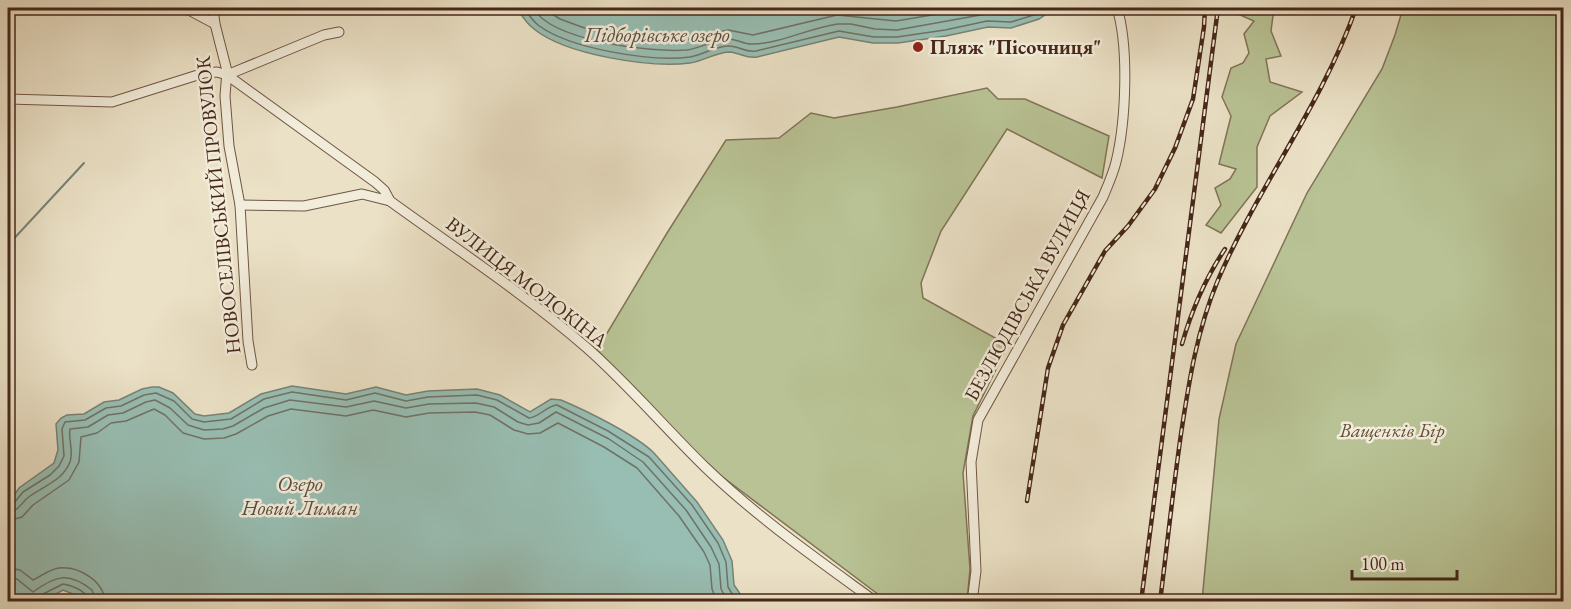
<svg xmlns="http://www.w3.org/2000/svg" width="1571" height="609" font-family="'EB Garamond',serif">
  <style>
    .green { fill: #b8c294; stroke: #807456; stroke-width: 1.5 }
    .water { fill: #98beb3; stroke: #788275; stroke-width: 1.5 }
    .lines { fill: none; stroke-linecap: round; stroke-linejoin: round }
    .shore { stroke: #707266; stroke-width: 1.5 }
    .stream { stroke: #788275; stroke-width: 2 }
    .minor-casing { stroke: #705644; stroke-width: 11 }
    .minor { stroke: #f2ecda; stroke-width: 9 }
    .rail-casing { stroke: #472718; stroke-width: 4.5 }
    .rail { stroke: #f2ecda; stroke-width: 2; stroke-dasharray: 7; stroke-linecap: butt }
    .poi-dot { fill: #8f2418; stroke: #f2ecda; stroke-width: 2 }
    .labels { text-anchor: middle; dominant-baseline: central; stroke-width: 5; stroke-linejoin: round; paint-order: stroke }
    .poi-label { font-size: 20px; font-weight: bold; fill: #472718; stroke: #f2ecda; text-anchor: start }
    .street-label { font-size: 20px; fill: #472718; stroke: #f2ecda }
    .park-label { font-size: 20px; font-style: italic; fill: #634e37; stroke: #f2ecda }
    .water-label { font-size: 21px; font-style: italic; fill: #5b4d3f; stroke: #f2ecda }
  </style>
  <rect width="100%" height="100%" fill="#ebe1c6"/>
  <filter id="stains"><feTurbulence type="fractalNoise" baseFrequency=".00333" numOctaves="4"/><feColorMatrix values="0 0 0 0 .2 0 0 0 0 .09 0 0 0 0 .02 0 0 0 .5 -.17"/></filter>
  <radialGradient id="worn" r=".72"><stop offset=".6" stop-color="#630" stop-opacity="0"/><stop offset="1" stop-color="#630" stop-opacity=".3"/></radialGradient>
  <g class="green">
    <polygon points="1238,8 1274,8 1271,31 1281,56 1266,59 1270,82 1302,92 1270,116 1257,147 1257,187 1221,233 1206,225 1221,205 1215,188 1230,179 1236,169 1219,164 1231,116 1222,97 1231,68 1243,63 1249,53 1244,34 1254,21 1238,14"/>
    <polygon points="1403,8 1563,8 1563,601 1202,601 1219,419 1236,344 1307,193 1382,69 1395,35"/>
    <polygon points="987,88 998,99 1025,99 1109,136 1102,178 1007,129 941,231 921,283 923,298 1008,345 973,416 963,473 970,569 967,601 887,601 712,469 597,350 667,233 726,140 779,138 811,113 834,118 897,107"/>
  </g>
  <g class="water">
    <path d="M 517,8 L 1055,8 L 1039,19 L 1011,28 L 988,27 L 946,36 L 898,43 L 873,43 L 839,37 L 757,57 C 747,59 740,53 730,52 C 716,52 704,61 690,63 C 650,68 566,55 534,29 C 526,23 522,16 517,8 Z"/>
    <path d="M 152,387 L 159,387 L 173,393 L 195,414 L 204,416 L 229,413 L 261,394 L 292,386 L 346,394 L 376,387 L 406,395 L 428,391 L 477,389 L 500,395 L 530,412 L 551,399 L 561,400 C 585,410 636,435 654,453 L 697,502 L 723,540 L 732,561 L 734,585 L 745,601 L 86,602 L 73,594 L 63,590 L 43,601 L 26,602 L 8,589 L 8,504 L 19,488 L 54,463 L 58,450 L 56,424 L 61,418 L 67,415 L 84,414 L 104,402 L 119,400 L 142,389 Z"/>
  </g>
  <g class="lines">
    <g class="shore">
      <path d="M 524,8 C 528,14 532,20 538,25 C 570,49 651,62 690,57 C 703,55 715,46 729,46 C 739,46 746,53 756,51 L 839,31 L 874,37 L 897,37 L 945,30 L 987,21 L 1011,22 L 1037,14 L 1047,8"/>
      <path d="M 533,8 C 552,41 651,53 687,50 C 701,48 713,40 727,39 C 736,38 744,45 753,44 C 782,43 809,28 838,24 L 851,24 L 875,29 L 897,30 L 986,14 L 1010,15 L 1032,8"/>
      <polyline points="543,8 560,19 590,30 628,37 682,41 728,30 753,35 837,15 896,21 974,8"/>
      <path d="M 8,504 L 14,503 L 23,492 L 50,475 L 59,466 L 64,456 L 62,429 L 65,422 L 85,420 L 106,408 L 121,406 L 144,395 L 156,393 L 174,401 L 192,419 L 204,422 L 231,419 L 264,399 L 292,392 L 346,400 L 375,393 L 406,401 L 428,397 L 477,395 L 497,400 L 529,418 C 540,417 546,406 557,405 L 608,431 L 649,457 L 692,505 L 718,543 L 726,562 L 728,587 L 737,602"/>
      <path d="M 8,512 C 20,511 21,502 30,496 C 44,486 63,480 70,462 C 74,451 68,439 70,429 L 88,427 L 108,415 L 123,413 L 146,402 L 155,400 L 170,408 L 188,425 L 204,430 L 223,429 L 233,426 L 264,408 L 290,400 L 346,407 L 374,401 L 406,408 L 429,404 L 476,403 L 494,407 L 518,422 L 528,425 L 539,423 L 556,412 L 609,439 L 643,462 L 686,510 L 711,547 L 719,564 L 721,589 L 728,602"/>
      <polyline points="8,521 22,517 33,505 69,480 79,462 81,437 97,433 111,423 126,421 154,409 165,415 183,433 204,439 224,438 236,434 268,416 291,409 346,416 373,410 406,417 429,413 475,412 490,415 514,430 528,434 540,433 558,423 604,447 637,468 679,516 704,552 710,565 712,589 717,602"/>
      <path d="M 8,568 L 20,570 L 33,580 C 41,576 50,569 59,568 C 79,566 104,581 105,602"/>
      <path d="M 8,577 L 17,579 L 33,592 C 55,576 68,571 92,590 L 96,602"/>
      <path d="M 40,602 L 43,594 L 63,584 C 73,586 87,590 89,602"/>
    </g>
    <polyline class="stream" points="8,245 84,163"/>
    <defs>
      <g id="minor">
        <polyline points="185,8 215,24"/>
        <polyline points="213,8 215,24 227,71 225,96 229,146 240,205 248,341 252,365"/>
        <polyline points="227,75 324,35 339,32"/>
        <path d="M 8,99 L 112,102 L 204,73 L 217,72 L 227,75 L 375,182 L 384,190 L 390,201 C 456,249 525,294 587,348 C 629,385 665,428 705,467 C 758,518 817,559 876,602"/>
        <polyline points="240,205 304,206 362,194 390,201"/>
        <path d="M 972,602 L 976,571 L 971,462 L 978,420 L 1103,197 C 1108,185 1113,174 1116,162 C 1126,121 1129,47 1117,8"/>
      </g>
    </defs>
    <use href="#minor" class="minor-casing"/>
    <use href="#minor" class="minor"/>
    <defs>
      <g id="rail">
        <path d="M 1182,344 C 1192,309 1205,279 1225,249"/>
        <polyline points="1027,501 1048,368 1063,325 1105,251 1128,226 1155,189 1175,148 1193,99 1204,27 1205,8"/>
        <polyline points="1141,602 1218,8"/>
        <path d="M 1160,602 C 1167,546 1173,490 1181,434 C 1189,381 1197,330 1218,280 C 1258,186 1322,105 1356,8"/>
      </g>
    </defs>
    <use href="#rail" class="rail-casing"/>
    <use href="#rail" class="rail"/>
  </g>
  <circle class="poi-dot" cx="918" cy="47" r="6"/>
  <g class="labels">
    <g class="poi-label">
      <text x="930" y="47">Пляж "Пісочниця"</text>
    </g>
    <g class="street-label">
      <text transform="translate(218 205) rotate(-96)">НОВОСЕЛІВСЬКИЙ ПРОВУЛОК</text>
      <text transform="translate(527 282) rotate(38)">ВУЛИЦЯ МОЛОКІНА</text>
      <text transform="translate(1027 295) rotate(-61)">БЕЗЛЮДІВСЬКА ВУЛИЦЯ</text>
    </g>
    <g class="park-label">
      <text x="1392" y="430">Ващенків Бір</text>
    </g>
    <g class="water-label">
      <text x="657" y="34">Підборівське озеро</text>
      <text x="300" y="483">Озеро<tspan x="300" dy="24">Новий Лиман</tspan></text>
    </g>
  </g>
  <rect width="1571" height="609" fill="none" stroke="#ebe1c6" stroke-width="30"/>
  <rect x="9" y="9" width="1553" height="591" fill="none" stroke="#472718" stroke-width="3"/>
  <rect x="15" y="15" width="1541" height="579" fill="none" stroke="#472718" stroke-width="1.5"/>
  <path d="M1352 570v9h105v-9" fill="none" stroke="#472718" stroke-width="3"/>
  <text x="1361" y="570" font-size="18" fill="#472718" stroke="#f2ecda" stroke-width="4.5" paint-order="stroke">100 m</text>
  <rect width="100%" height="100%" filter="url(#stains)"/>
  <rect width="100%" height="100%" fill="url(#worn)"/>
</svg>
